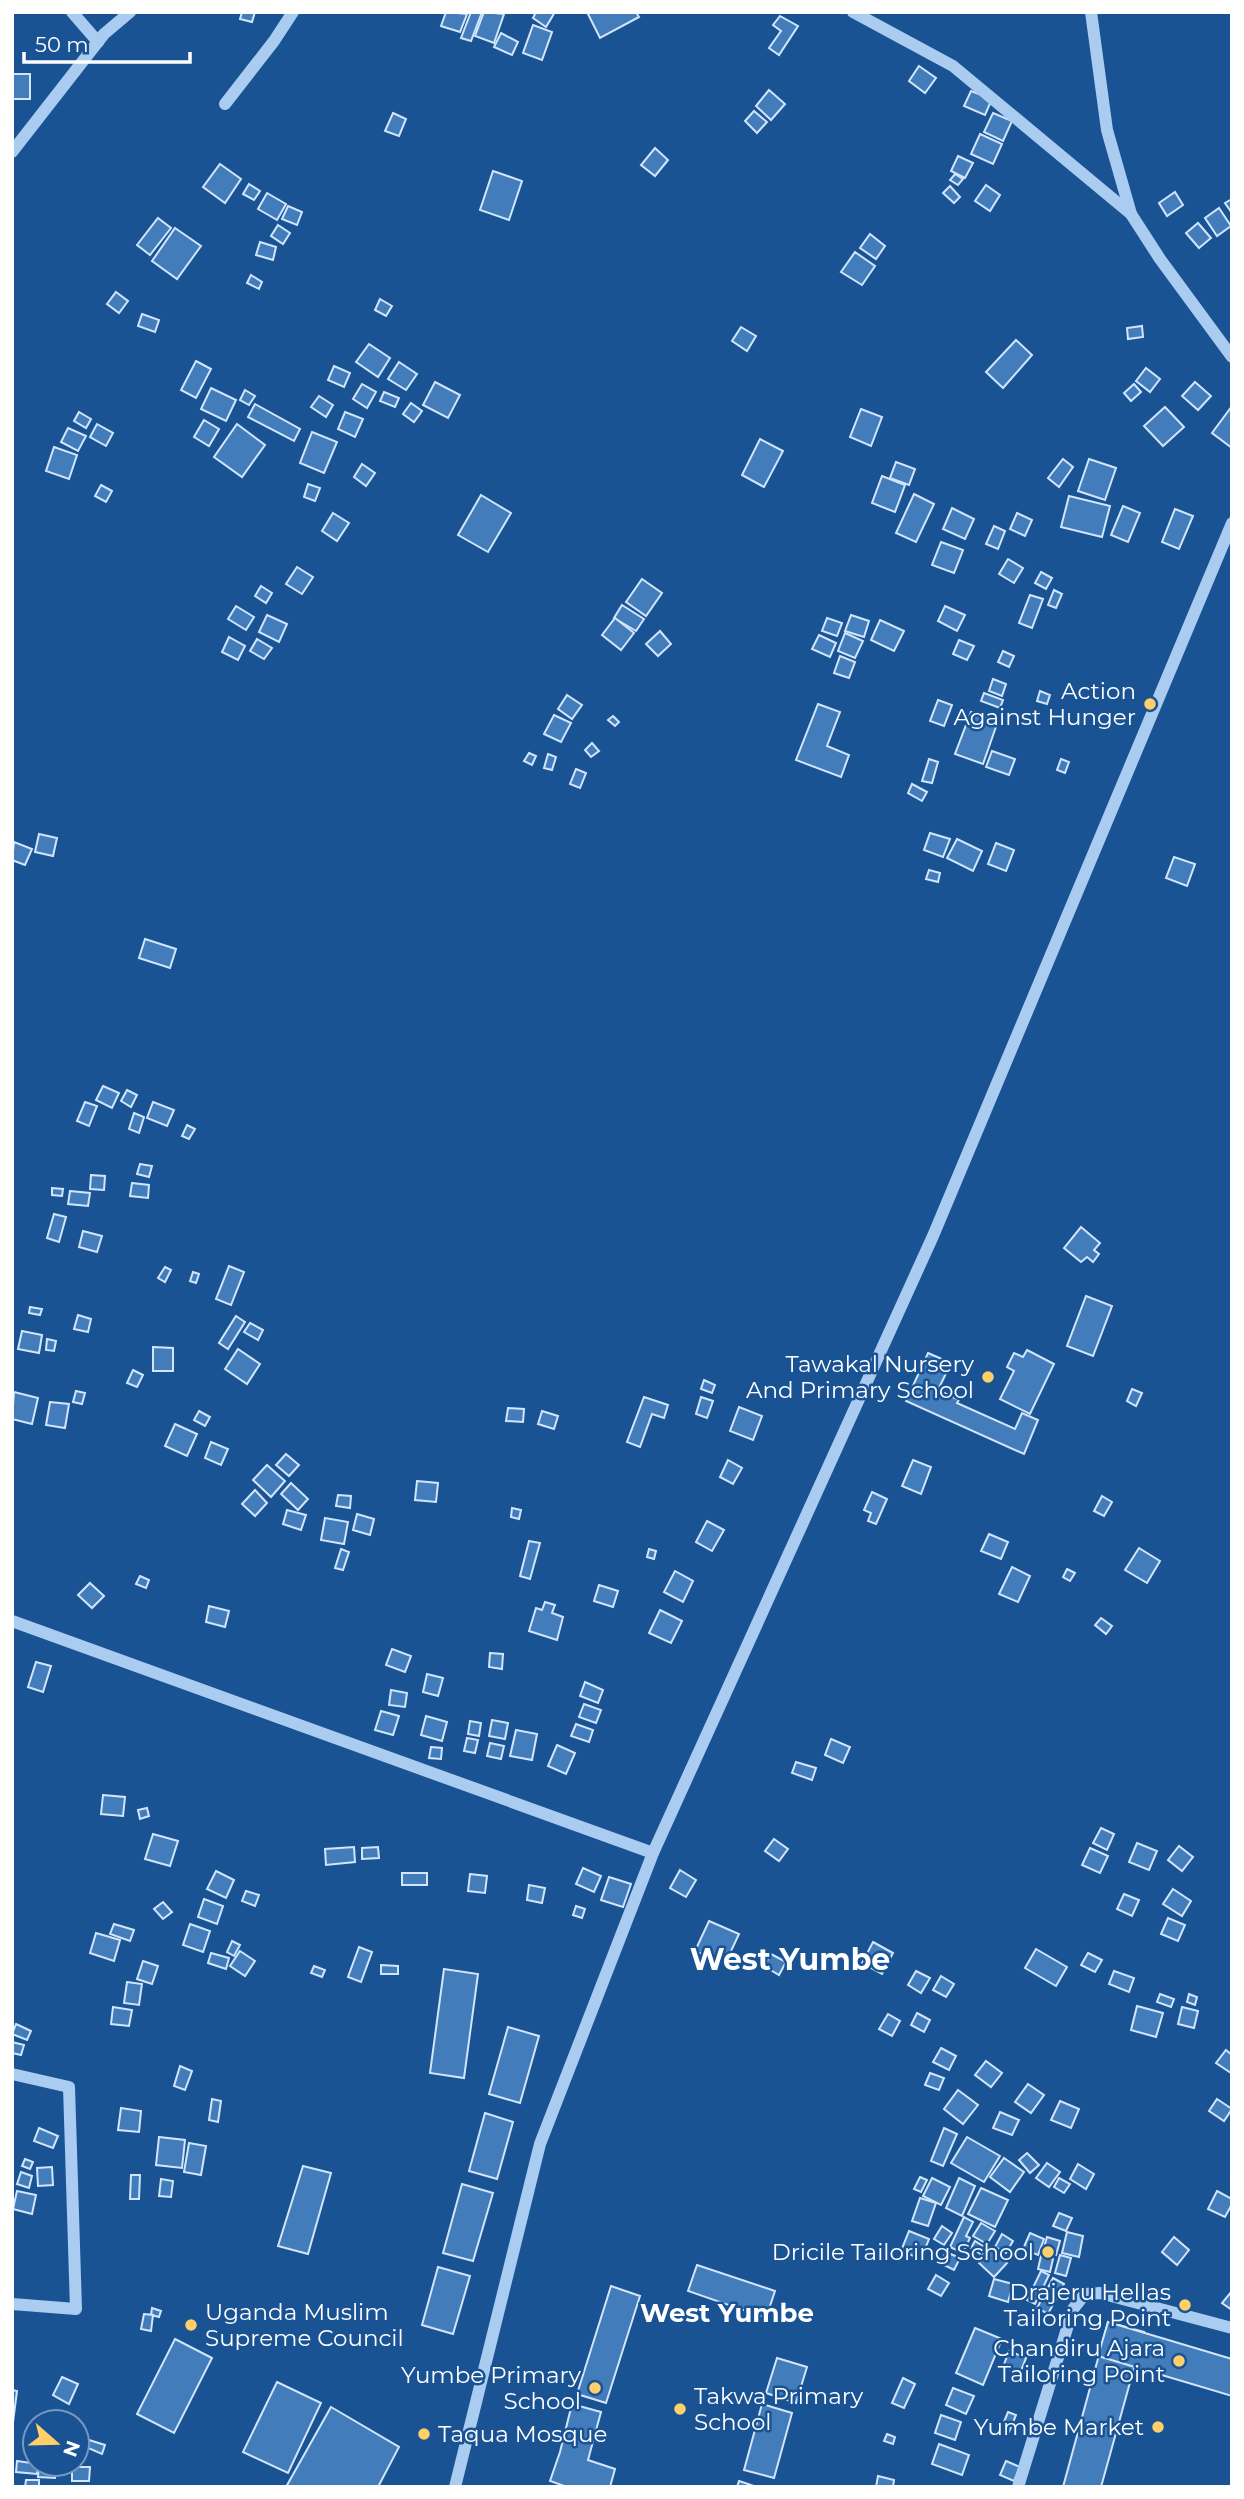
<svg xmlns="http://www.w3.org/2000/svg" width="1244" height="2499" font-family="Montserrat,sans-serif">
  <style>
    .building { fill: #427cbb; stroke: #d1e5fb; stroke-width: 2 }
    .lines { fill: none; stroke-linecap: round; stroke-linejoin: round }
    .minor { stroke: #aaccf0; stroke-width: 12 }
    .poi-dot { fill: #ffcf69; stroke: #195394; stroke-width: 2.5 }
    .labels { text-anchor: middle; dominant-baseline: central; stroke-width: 5; stroke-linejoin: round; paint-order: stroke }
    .poi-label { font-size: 23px; fill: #fff; stroke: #195394; text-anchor: end }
    .quarter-label { font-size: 26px; font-weight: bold; fill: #fff; stroke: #195394 }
    .district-label { font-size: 30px; font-weight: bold; fill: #fff; stroke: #195394 }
  </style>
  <rect width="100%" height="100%" fill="#195394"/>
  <g class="building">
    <polygon points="242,12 255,12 252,22 240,19"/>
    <polygon points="446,12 467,14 460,32 441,26"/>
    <polygon points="471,12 482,12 471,41 461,38"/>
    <polygon points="484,12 504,14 494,43 475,36"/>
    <polygon points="536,12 555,12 546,27 533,18"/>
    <polygon points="587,12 636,12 639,17 600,38"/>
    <polygon points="780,16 798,26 779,55 769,48 781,31 773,25"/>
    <polygon points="533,25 552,32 542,60 523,53"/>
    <polygon points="501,33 518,42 512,55 494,47"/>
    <polygon points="919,66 936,78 925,93 909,81"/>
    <rect x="12" y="74" width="18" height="25"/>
    <polygon points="769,90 785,104 771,120 756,106"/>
    <polygon points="971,91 992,99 985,115 964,106"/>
    <polygon points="754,111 767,122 757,133 745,121"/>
    <polygon points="393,113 406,119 399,136 385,131"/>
    <polygon points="993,113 1012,121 1003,141 984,132"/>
    <polygon points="980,134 1002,144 993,164 971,154"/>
    <polygon points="655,148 668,160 655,176 641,165"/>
    <polygon points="958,156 973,163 965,178 951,171"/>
    <polygon points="220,164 241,179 225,203 203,187"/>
    <polygon points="493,171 522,181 509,220 480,210"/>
    <polygon points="955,174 963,179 958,185 950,180"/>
    <polygon points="249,184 260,191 254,200 243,194"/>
    <polygon points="986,185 1000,195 990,211 975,201"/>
    <polygon points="950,186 960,197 954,203 943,193"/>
    <polygon points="1175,192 1183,205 1167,216 1159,203"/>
    <polygon points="267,193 286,204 277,220 258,209"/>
    <polygon points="1232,199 1232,213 1225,203"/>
    <polygon points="288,206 302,212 297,225 282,219"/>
    <polygon points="1219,208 1231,226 1217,236 1205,218"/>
    <polygon points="158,218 171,228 150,255 137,245"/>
    <polygon points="1198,223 1211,238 1199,248 1186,233"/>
    <polygon points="278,225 290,233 283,244 271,236"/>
    <polygon points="175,228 201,246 177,279 152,261"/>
    <polygon points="870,234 885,246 876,259 860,248"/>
    <polygon points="260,242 276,247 273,260 256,255"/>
    <polygon points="855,252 875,266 862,285 841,272"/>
    <polygon points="251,275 262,282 259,289 247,283"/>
    <polygon points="116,292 128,301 119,313 107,304"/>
    <polygon points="380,299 392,306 386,316 375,310"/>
    <polygon points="142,314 159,320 155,332 138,326"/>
    <polygon points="1142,326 1143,337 1128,339 1127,328"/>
    <polygon points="741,327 756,336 747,351 732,341"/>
    <polygon points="1016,340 1032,355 1003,388 986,372"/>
    <polygon points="369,344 390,358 378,377 356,362"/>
    <polygon points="196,361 211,369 196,398 181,390"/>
    <polygon points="399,362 417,374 406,390 388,379"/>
    <polygon points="334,366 350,373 344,387 328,380"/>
    <polygon points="1146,368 1160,379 1150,392 1136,381"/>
    <polygon points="435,382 460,395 448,418 423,405"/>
    <polygon points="1195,382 1211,396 1198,410 1182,396"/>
    <polygon points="362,384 376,392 367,408 353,399"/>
    <polygon points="1134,384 1141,392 1131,401 1124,393"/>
    <polygon points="211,388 236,400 226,421 201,409"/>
    <polygon points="245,390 255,396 249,405 240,400"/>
    <polygon points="384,392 399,398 395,407 380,401"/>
    <polygon points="319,396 333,405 326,417 311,407"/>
    <polygon points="411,403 422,411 414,422 403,414"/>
    <polygon points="255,404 300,429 294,441 248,417"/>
    <polygon points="1232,406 1232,448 1212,433"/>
    <polygon points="1165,407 1184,427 1163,446 1144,426"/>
    <polygon points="861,409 882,417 871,446 850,437"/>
    <polygon points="79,412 91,419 86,428 74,421"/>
    <polygon points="345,412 363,419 355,437 338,429"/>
    <polygon points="204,420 219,429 209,446 194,437"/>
    <polygon points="97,424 113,433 106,446 90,437"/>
    <polygon points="237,424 265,445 242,477 214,457"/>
    <polygon points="68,428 86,436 78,451 61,442"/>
    <polygon points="312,432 337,442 324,473 300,463"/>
    <polygon points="760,439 783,451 764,487 742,475"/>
    <polygon points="54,447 77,455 69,479 46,471"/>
    <polygon points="1063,459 1073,467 1059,487 1048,478"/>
    <polygon points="1089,459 1116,468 1105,500 1078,491"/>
    <polygon points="896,462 915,469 909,485 890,478"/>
    <polygon points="362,464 375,473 366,486 354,477"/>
    <polygon points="882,476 905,485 895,512 872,503"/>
    <polygon points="308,484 320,488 315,501 304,497"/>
    <polygon points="101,485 112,491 106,502 95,496"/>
    <polygon points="914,494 934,504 916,542 896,533"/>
    <polygon points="481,495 511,513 488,552 458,535"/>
    <polygon points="1069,496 1110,506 1102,537 1061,527"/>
    <polygon points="1123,506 1140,513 1128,542 1111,535"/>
    <polygon points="952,508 974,519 965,539 943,529"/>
    <polygon points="1175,509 1193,516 1179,549 1162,542"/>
    <polygon points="333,513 349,523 337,541 322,531"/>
    <polygon points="1017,513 1032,520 1025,536 1010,529"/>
    <polygon points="994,526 1005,531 998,549 986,544"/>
    <polygon points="941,542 963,550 954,573 932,565"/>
    <polygon points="1008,559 1023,568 1014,583 999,574"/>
    <polygon points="297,567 313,577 302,594 286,584"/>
    <polygon points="1041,572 1052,578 1046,589 1035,583"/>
    <polygon points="642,579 662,593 646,616 626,602"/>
    <polygon points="261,586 272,593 266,603 255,596"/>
    <polygon points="1054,590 1062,594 1056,608 1048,605"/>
    <polygon points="1030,595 1043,599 1032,628 1019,623"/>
    <polygon points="622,605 644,619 636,631 614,618"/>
    <polygon points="236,606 254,617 246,630 228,619"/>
    <polygon points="945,606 965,615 957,631 938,621"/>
    <polygon points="267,615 287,624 279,642 259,632"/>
    <polygon points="851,615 869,621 864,637 845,631"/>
    <polygon points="615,618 634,633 621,650 602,635"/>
    <polygon points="827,618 842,623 837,636 822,631"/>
    <polygon points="880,620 904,631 894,651 871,640"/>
    <polygon points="660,631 671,644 658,656 646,644"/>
    <polygon points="845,633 863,641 855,658 838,651"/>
    <polygon points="819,635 836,643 830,657 812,649"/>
    <polygon points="229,637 245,646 238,660 222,652"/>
    <polygon points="257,639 272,648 264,659 250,651"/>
    <polygon points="959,640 974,646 967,660 953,654"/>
    <polygon points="1003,651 1014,656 1009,667 998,662"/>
    <polygon points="840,656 855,662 849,678 834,673"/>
    <polygon points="993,679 1006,684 1002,696 989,691"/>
    <polygon points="1040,691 1050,695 1047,704 1037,701"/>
    <polygon points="984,693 1003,700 1000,708 981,701"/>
    <polygon points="567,695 582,705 572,719 558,709"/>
    <polygon points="938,700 952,705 944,726 930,721"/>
    <polygon points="818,704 840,712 827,746 849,755 841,777 796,760"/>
    <polygon points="971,712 998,721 983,764 955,754"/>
    <polygon points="554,715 571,723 561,742 544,734"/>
    <polygon points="613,716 619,722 615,726 608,720"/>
    <polygon points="592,743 599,751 591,757 585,750"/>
    <polygon points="992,751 1015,759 1009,775 986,767"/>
    <polygon points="529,753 536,756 532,765 524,761"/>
    <polygon points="548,754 556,757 552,770 544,768"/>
    <polygon points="929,759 938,762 932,783 922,781"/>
    <polygon points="1061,759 1069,762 1065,773 1057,770"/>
    <polygon points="576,769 586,773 580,788 570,784"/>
    <polygon points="912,784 927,792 922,801 908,793"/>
    <polygon points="930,833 950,839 943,857 924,850"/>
    <polygon points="39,834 57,838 53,856 35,852"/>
    <polygon points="957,839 982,851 973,871 947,858"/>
    <polygon points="14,842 32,849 25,865 12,860"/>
    <polygon points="996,843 1014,850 1006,871 988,864"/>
    <polygon points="1174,857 1195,864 1187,886 1166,878"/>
    <polygon points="929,870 940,873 938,882 926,879"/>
    <polygon points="145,939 176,949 170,968 139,958"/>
    <polygon points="103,1086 119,1093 112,1108 96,1100"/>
    <polygon points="127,1090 137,1095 131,1107 121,1101"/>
    <polygon points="85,1102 97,1106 89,1126 77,1121"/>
    <polygon points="153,1102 174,1110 167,1126 147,1118"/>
    <polygon points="134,1113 144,1117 139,1133 129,1129"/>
    <polygon points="187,1125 195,1129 189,1139 182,1136"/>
    <polygon points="140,1164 152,1166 149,1177 137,1174"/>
    <polygon points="91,1175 105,1176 104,1190 90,1189"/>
    <polygon points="132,1183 149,1185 148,1198 130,1196"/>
    <polygon points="52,1188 63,1189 62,1196 52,1195"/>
    <polygon points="70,1191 90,1193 88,1206 68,1204"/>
    <polygon points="54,1214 66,1217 59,1242 47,1238"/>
    <polygon points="1081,1227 1100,1243 1094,1250 1099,1254 1093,1262 1087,1257 1081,1262 1064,1248"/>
    <polygon points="83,1231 102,1236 97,1252 79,1247"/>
    <polygon points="229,1266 244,1272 231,1305 216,1299"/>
    <polygon points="165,1267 171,1270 165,1282 158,1278"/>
    <polygon points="193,1272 199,1274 196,1283 190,1281"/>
    <polygon points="1086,1296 1112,1306 1093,1356 1067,1346"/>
    <polygon points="30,1307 42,1309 40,1315 29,1313"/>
    <polygon points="78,1315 91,1319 88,1332 74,1329"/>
    <polygon points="236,1316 245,1322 228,1349 219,1343"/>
    <polygon points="250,1323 263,1330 258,1340 244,1332"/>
    <polygon points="22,1331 42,1335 39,1353 18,1349"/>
    <polygon points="47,1339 56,1341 54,1351 46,1350"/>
    <polygon points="153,1347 173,1348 173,1371 153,1371"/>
    <polygon points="238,1349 260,1364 247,1384 225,1369"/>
    <polygon points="1027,1350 1054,1364 1030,1414 1000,1399 1014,1371 1007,1367 1014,1353 1023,1357"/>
    <polygon points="928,1353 951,1363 938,1390 959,1400 957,1403 1015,1429 1022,1413 1038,1420 1024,1454 906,1401"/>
    <polygon points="133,1370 143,1375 137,1387 127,1383"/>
    <polygon points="704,1380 715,1385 712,1393 701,1389"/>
    <polygon points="1132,1389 1142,1393 1136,1406 1127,1401"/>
    <polygon points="76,1391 85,1393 82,1404 73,1402"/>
    <polygon points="14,1392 38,1398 32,1424 12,1419"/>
    <polygon points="644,1397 668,1405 664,1418 652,1414 640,1447 627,1442"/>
    <polygon points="701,1397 713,1401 707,1418 696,1414"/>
    <polygon points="50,1402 69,1404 65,1428 46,1425"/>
    <polygon points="739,1407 762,1416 753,1440 730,1431"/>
    <polygon points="508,1408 524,1409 523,1422 506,1421"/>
    <polygon points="199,1411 210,1417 205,1426 194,1420"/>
    <polygon points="542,1411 558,1416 554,1429 538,1424"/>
    <polygon points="175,1424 197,1434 187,1456 165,1446"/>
    <polygon points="211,1442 228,1449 221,1465 205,1458"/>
    <polygon points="286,1454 299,1465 289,1476 276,1465"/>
    <polygon points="728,1460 742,1468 733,1484 720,1477"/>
    <polygon points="913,1460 931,1467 921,1494 902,1486"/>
    <polygon points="267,1465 285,1481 271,1497 253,1480"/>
    <polygon points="417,1481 438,1483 436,1502 415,1500"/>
    <polygon points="291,1483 308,1499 298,1510 281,1494"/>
    <polygon points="255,1490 267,1503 255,1516 242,1504"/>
    <polygon points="872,1492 887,1499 876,1524 868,1521 871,1513 864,1510"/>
    <polygon points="338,1495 351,1496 350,1508 336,1506"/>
    <polygon points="1102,1496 1112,1502 1104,1516 1094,1511"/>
    <polygon points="512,1508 521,1510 519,1519 511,1517"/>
    <polygon points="287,1510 306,1515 301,1530 283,1524"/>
    <polygon points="357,1514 374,1519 370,1535 353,1530"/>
    <polygon points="325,1518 348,1522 344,1544 321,1540"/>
    <polygon points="707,1521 724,1530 712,1551 696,1542"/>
    <polygon points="989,1534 1008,1542 1001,1559 981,1551"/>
    <polygon points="529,1541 540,1543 530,1579 520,1576"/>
    <polygon points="1139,1548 1160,1561 1147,1583 1125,1570"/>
    <polygon points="341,1549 349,1552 343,1570 335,1568"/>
    <polygon points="649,1549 656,1551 654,1559 647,1557"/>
    <polygon points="1012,1567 1030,1576 1018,1602 999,1594"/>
    <polygon points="1067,1569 1075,1573 1070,1581 1063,1577"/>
    <polygon points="675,1571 693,1581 683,1602 664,1592"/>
    <polygon points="140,1576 149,1580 146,1588 136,1584"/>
    <polygon points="90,1583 104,1596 92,1608 78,1595"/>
    <polygon points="599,1585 618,1591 613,1607 594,1601"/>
    <polygon points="545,1602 555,1605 552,1613 563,1617 557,1640 529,1631 536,1608 542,1610"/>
    <polygon points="209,1606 229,1611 225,1627 206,1622"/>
    <polygon points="660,1610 682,1621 671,1643 649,1633"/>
    <polygon points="1101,1618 1112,1626 1106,1634 1095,1625"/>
    <polygon points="392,1649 411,1656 405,1672 386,1665"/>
    <polygon points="490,1653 503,1654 502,1669 489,1667"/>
    <polygon points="36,1662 51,1666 43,1692 28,1687"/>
    <polygon points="427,1674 443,1678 438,1696 423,1692"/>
    <polygon points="585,1682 603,1690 598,1703 580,1696"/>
    <polygon points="391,1690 407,1693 405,1707 389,1705"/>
    <polygon points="584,1704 601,1710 596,1723 579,1717"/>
    <polygon points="381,1711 399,1716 393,1735 375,1730"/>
    <polygon points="426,1716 447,1722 442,1741 421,1735"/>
    <polygon points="492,1720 508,1723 505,1739 489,1736"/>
    <polygon points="470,1721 481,1723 479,1736 468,1734"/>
    <polygon points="576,1724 593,1730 589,1742 571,1736"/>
    <polygon points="516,1730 537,1734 532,1760 510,1756"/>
    <polygon points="467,1738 478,1740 475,1753 464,1751"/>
    <polygon points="831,1739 850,1747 843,1763 825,1755"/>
    <polygon points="490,1743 504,1746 501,1759 487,1756"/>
    <polygon points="557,1745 575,1753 566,1774 548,1766"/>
    <polygon points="431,1747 442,1748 441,1759 429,1758"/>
    <polygon points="796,1762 816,1768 812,1780 792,1773"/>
    <polygon points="103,1795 125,1797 123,1816 101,1814"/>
    <polygon points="147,1808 149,1816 140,1819 138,1810"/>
    <polygon points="1101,1828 1114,1834 1107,1850 1093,1843"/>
    <polygon points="153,1834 178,1841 170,1866 145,1859"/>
    <polygon points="774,1839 788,1849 779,1861 765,1851"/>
    <polygon points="1137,1843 1157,1851 1149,1870 1129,1862"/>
    <polygon points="1179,1846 1193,1857 1182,1871 1168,1860"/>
    <polygon points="354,1847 355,1862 326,1865 325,1849"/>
    <polygon points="378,1847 379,1858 362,1859 362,1848"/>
    <polygon points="1090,1848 1108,1856 1100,1873 1082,1865"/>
    <polygon points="583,1868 601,1876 594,1892 576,1884"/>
    <polygon points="680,1870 696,1880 686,1897 670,1888"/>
    <polygon points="216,1871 234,1880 226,1898 207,1889"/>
    <rect x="402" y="1873" width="25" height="12"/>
    <polygon points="470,1874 487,1876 485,1893 468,1891"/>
    <polygon points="609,1877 631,1884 623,1907 601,1900"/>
    <polygon points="529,1885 545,1888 542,1903 527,1900"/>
    <polygon points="1173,1889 1191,1901 1182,1916 1163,1904"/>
    <polygon points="246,1891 259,1895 255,1906 242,1901"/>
    <polygon points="1124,1894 1139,1900 1132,1916 1117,1909"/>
    <polygon points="204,1899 223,1906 217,1924 198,1917"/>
    <polygon points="163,1902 172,1912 163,1919 154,1909"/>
    <polygon points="576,1906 585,1909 582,1918 573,1915"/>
    <polygon points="1168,1918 1185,1925 1178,1941 1161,1934"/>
    <polygon points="709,1921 739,1934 725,1964 695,1951"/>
    <polygon points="114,1924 134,1930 130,1941 110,1934"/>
    <polygon points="190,1924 210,1931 203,1952 183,1945"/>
    <polygon points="96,1933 120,1940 114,1961 90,1953"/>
    <polygon points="232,1941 240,1945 234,1956 227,1952"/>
    <polygon points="873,1942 893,1953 882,1974 862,1963"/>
    <polygon points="359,1947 372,1952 361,1982 348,1977"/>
    <polygon points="1036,1949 1067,1967 1056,1986 1025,1968"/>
    <polygon points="240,1951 255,1961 245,1976 230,1966"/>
    <polygon points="211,1953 229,1958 226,1969 208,1963"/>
    <polygon points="1088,1953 1102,1960 1095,1972 1081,1965"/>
    <polygon points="771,1954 786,1962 779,1975 764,1966"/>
    <polygon points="143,1961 158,1966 152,1984 137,1979"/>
    <polygon points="381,1965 398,1966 398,1974 381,1974"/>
    <polygon points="314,1966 325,1970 322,1977 311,1973"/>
    <polygon points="444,1969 478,1974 464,2078 430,2073"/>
    <polygon points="916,1971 930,1978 921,1993 908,1985"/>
    <polygon points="1114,1971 1134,1978 1129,1992 1109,1984"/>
    <polygon points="941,1976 954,1984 946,1997 933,1990"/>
    <polygon points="127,1982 142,1984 139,2005 124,2003"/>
    <polygon points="1160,1994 1174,1999 1171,2007 1157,2002"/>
    <polygon points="1189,1994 1197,1997 1195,2005 1187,2002"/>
    <polygon points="1137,2006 1163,2013 1156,2037 1131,2030"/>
    <polygon points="113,2007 132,2010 129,2026 111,2024"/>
    <polygon points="1182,2007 1198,2011 1194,2028 1178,2024"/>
    <polygon points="917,2013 930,2020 924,2032 911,2025"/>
    <polygon points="888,2014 900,2021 892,2036 879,2029"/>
    <polygon points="16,2024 31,2031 27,2040 12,2034"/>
    <polygon points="508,2027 539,2036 520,2103 489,2094"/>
    <polygon points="12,2042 24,2045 21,2055 12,2053"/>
    <polygon points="941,2048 956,2056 949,2070 933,2062"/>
    <polygon points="1226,2050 1232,2055 1231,2073 1216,2063"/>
    <polygon points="986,2061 1002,2073 991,2087 975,2075"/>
    <polygon points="180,2066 192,2071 185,2090 174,2086"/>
    <polygon points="930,2073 944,2078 939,2090 925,2085"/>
    <polygon points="1028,2084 1044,2095 1031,2113 1015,2102"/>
    <polygon points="958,2090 978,2105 963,2124 944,2109"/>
    <polygon points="212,2099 221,2101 218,2122 209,2120"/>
    <polygon points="1217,2099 1232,2109 1224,2121 1209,2111"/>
    <polygon points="1060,2101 1079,2109 1071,2128 1051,2120"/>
    <polygon points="121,2108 141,2111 139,2132 118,2130"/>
    <polygon points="1000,2112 1019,2120 1012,2135 993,2128"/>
    <polygon points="485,2113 513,2122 497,2179 469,2171"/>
    <polygon points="39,2128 58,2136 53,2148 34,2141"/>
    <polygon points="944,2128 957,2134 943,2166 931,2161"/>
    <polygon points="159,2137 185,2140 182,2168 156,2165"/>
    <polygon points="967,2137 1000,2156 984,2182 951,2163"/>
    <polygon points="189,2143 206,2146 201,2175 184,2172"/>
    <polygon points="1027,2153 1039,2165 1030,2173 1019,2160"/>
    <polygon points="1004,2158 1024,2172 1010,2192 990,2177"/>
    <polygon points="25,2159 33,2162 30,2169 22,2166"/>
    <polygon points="1047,2163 1060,2172 1049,2187 1036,2178"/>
    <polygon points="1078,2164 1094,2174 1086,2189 1070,2179"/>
    <polygon points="303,2166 331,2173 308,2254 278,2246"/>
    <polygon points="52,2167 53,2185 38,2186 37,2168"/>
    <polygon points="21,2172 32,2176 29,2188 17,2184"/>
    <polygon points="131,2175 140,2175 139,2199 130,2199"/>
    <polygon points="920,2177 927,2180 921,2192 914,2189"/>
    <polygon points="932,2178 950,2187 941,2205 923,2196"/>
    <polygon points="959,2178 975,2186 962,2216 946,2208"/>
    <polygon points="1059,2178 1070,2184 1064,2193 1054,2187"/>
    <polygon points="161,2179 173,2181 171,2197 159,2196"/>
    <polygon points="462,2184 493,2193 473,2261 443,2253"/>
    <polygon points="981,2188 1008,2200 995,2227 968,2214"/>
    <polygon points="17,2191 36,2195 32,2214 13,2209"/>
    <polygon points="1217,2191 1232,2199 1232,2204 1225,2217 1208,2209"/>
    <polygon points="920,2198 936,2203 928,2226 912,2221"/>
    <polygon points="1059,2213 1072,2218 1066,2231 1053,2226"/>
    <polygon points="964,2217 973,2222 966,2236 970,2238 963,2253 950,2247"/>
    <polygon points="981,2223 995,2231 987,2244 973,2236"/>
    <polygon points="942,2226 952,2233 944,2245 934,2239"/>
    <polygon points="909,2231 929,2239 921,2259 901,2251"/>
    <polygon points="1067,2232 1083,2236 1079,2257 1062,2253"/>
    <polygon points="1030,2233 1044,2239 1038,2255 1023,2249"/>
    <polygon points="1002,2234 1013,2241 1006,2253 995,2247"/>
    <polygon points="1047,2237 1060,2241 1056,2255 1043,2251"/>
    <polygon points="1174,2237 1189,2250 1177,2265 1162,2252"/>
    <polygon points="975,2241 986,2248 982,2255 971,2248"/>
    <polygon points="992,2249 1007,2263 994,2277 979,2263"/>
    <polygon points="946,2252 960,2258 954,2270 940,2263"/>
    <polygon points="1060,2255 1071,2258 1066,2276 1055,2273"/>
    <polygon points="1041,2256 1053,2259 1050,2272 1038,2269"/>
    <polygon points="697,2265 775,2291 766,2318 688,2291"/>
    <polygon points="438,2267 470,2276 453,2334 422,2325"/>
    <polygon points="1041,2271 1049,2275 1035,2304 1027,2300"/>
    <polygon points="936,2275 949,2283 941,2296 928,2289"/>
    <polygon points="1053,2278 1064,2284 1048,2314 1037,2308"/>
    <polygon points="994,2279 1013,2284 1008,2302 989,2296"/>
    <polygon points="611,2286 640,2296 606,2403 577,2394"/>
    <polygon points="1232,2291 1232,2310 1222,2303"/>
    <polygon points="152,2308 161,2311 159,2317 151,2315"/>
    <polygon points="144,2314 153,2315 151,2331 141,2329"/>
    <polygon points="1108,2322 1144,2332 1101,2487 1063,2487"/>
    <polygon points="1108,2322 1232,2359 1232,2396 1098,2356"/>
    <polygon points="975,2328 1002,2339 983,2385 956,2373"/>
    <polygon points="175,2339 212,2358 174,2433 137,2414"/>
    <polygon points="1009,2351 1026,2358 1020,2373 1003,2367"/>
    <polygon points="777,2358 807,2367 796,2403 766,2393"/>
    <polygon points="62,2377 78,2384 69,2404 53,2395"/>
    <polygon points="903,2378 915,2384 904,2408 892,2403"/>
    <polygon points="277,2382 321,2403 288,2473 243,2452"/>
    <polygon points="953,2388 974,2396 966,2414 946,2405"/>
    <polygon points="12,2390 17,2391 12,2430"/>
    <polygon points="572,2404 601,2412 588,2460 615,2469 610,2487 567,2487 550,2481 560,2452"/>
    <polygon points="762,2404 792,2413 774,2478 744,2470"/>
    <polygon points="331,2407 399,2447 378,2487 286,2487"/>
    <polygon points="1008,2412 1016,2415 1009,2432 1001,2429"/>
    <polygon points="941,2415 961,2422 955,2440 935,2433"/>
    <polygon points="887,2434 895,2437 893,2444 884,2441"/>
    <polygon points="89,2440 105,2445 102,2454 88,2448"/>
    <polygon points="939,2444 969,2455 962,2475 932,2464"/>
    <polygon points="17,2461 39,2464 37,2474 16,2472"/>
    <polygon points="1006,2461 1020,2467 1014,2481 1000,2475"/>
    <polygon points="39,2464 56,2465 55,2478 38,2477"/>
    <polygon points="72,2467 90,2467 89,2481 72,2481"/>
    <polygon points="878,2476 894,2480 893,2487 876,2487"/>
    <polygon points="26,2480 39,2480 39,2487 25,2487"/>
    <polygon points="739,2481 757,2487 737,2487"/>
  </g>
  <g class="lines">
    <g class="minor">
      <polyline points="72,12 98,42"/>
      <polyline points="853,12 953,66 1131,214"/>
      <polyline points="1091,12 1107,130 1131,214 1160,259 1232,357"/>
      <polyline points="225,104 274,41 293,12"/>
      <polyline points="12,152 104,34 130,12"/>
      <polyline points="12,1621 653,1853"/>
      <polyline points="12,2074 69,2087 76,2309 12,2304"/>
      <polyline points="455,2487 540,2144 653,1853 933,1236 1232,523"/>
      <polyline points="1018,2487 1073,2309 1085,2294 1100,2293 1232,2328"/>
    </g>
  </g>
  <g class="poi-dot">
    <circle cx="1150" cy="704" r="7"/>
    <circle cx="988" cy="1377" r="7"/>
    <circle cx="1048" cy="2252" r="7"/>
    <circle cx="1185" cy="2305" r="7"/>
    <circle cx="191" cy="2325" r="7"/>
    <circle cx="1179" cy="2361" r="7"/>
    <circle cx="595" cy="2388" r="7"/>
    <circle cx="680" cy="2409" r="7"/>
    <circle cx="1158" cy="2427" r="7"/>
    <circle cx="424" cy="2434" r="7"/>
  </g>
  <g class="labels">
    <g class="poi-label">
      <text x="1136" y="691">Action<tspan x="1136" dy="26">Against Hunger</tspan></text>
      <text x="974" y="1364">Tawakal Nursery<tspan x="974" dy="26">And Primary School</tspan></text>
      <text x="1034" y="2252">Dricile Tailoring School</text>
      <text x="1171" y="2292">Drajeru Hellas<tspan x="1171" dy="26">Tailoring Point</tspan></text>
      <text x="205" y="2312" text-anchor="start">Uganda Muslim<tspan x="205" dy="26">Supreme Council</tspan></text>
      <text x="1165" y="2348">Chandiru Ajara<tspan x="1165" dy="26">Tailoring Point</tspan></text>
      <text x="581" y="2375">Yumbe Primary<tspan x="581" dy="26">School</tspan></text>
      <text x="694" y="2396" text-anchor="start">Takwa Primary<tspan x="694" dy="26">School</tspan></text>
      <text x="1144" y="2427">Yumbe Market</text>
      <text x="438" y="2434" text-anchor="start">Taqua Mosque</text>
    </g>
    <g class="quarter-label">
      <text x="727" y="2313">West Yumbe</text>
    </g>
    <g class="district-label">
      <text x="790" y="1959">West Yumbe</text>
    </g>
  </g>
  <rect width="1244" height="2499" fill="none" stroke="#ffffff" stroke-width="28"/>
  <g transform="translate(56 2443) rotate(110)"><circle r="33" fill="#195394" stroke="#7598bf" stroke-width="2"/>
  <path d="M0-5L12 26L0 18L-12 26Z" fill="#ffcf69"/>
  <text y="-10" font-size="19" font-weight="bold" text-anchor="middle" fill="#ffffff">N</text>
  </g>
  <path d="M24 52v10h166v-10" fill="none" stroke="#ffffff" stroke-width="3.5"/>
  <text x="35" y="52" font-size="21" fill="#ffffff" stroke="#195394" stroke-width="5" paint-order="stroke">50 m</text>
</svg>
